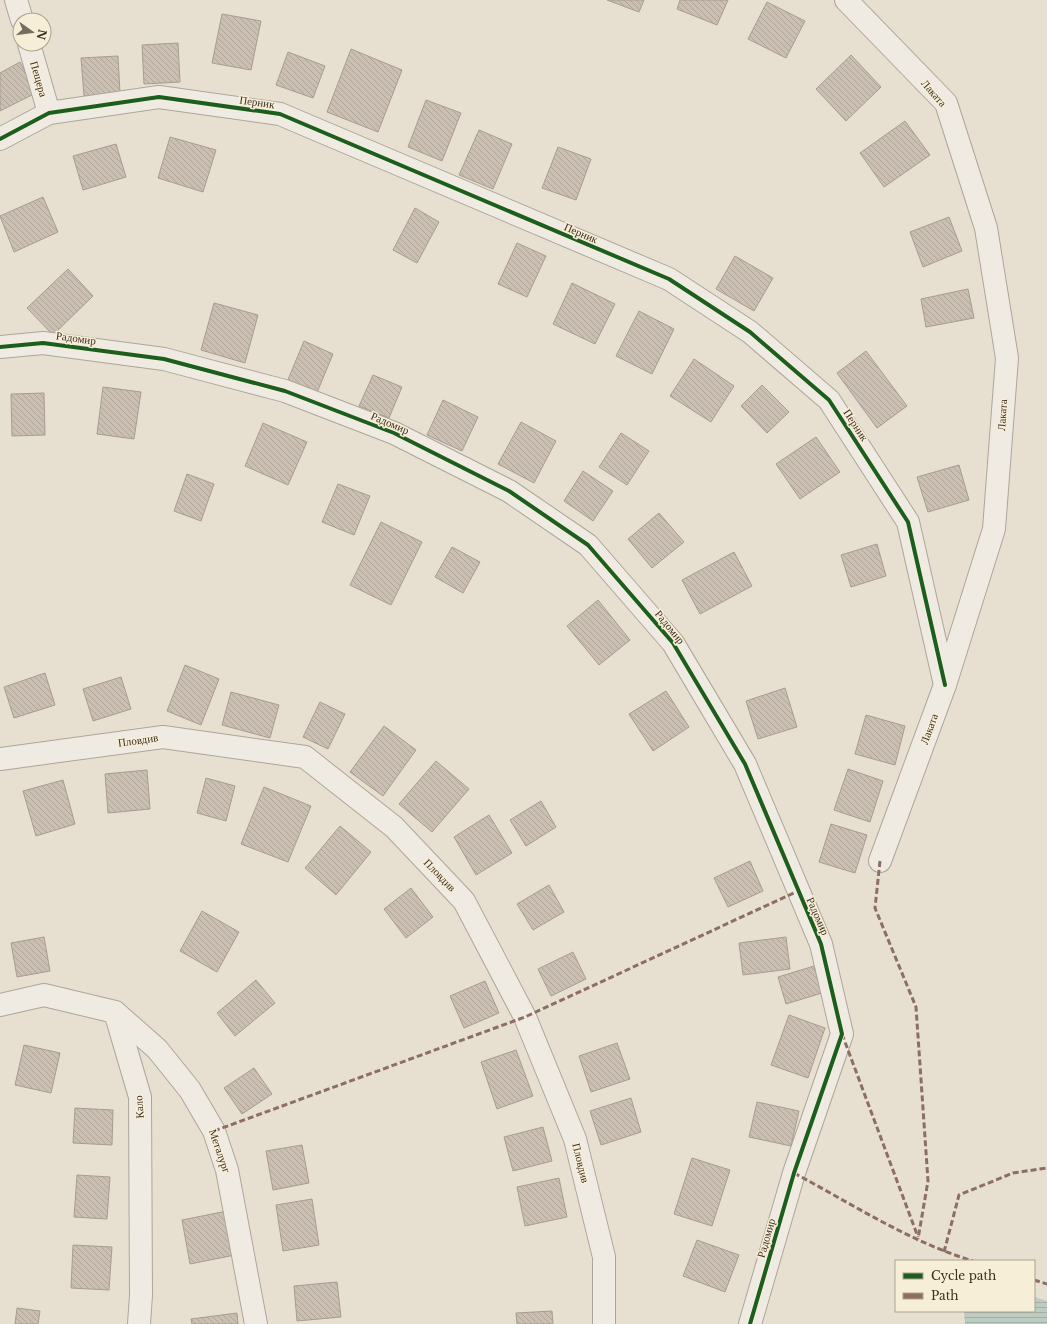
<svg xmlns="http://www.w3.org/2000/svg" width="1047" height="1324" font-family="'Libre Baskerville',serif">
  <style>
    .water { fill: url(#water-rules) }
    .building { fill: url(#building-back-hatch); stroke: #a89c90 }
    .lines { fill: none; stroke-linecap: round; stroke-linejoin: round }
    .minor-casing { stroke: #ada599; stroke-width: 24 }
    .minor { stroke: #efebe3; stroke-width: 22 }
    .quiet { stroke: #8d6e63; stroke-width: 3; stroke-dasharray: 6 3; stroke-linecap: butt }
    .cycleway-casing { stroke: #f7eed8; stroke-width: 6 }
    .cycleway { stroke: #1b5e20; stroke-width: 4 }
    .labels { text-anchor: middle; dominant-baseline: central; stroke-width: 3; stroke-linejoin: round; paint-order: stroke }
    .street-label { font-size: 11px; fill: #3d2e20; stroke: #f7eed8 }
  </style>
  <defs>
    <pattern id="water-rules" width="6" height="5" patternUnits="userSpaceOnUse"><rect width="6" height="5" fill="#bcccc2"/><path d="M0 2.5h6" fill="none" stroke="#a2b0a6"/></pattern>
    <pattern id="building-back-hatch" width="6" height="6" patternUnits="userSpaceOnUse"><rect width="6" height="6" fill="#cbbfb2"/><path d="M-1 5l2 2M0 0l6 6M5-1l2 2" fill="none" stroke="#afa499"/></pattern>
  </defs>
  <rect width="100%" height="100%" fill="#e7e0d1"/>
  <polygon class="water" points="1034,1297 1047,1301 1047,1324 965,1324 964,1311 1034,1311"/>
  <g class="building">
    <polygon points="607,0 644,0 639,12"/>
    <polygon points="680,0 728,0 717,25 677,9"/>
    <polygon points="767,2 805,21 786,58 748,39"/>
    <polygon points="222,14 261,21 251,70 212,63"/>
    <polygon points="178,43 180,82 144,84 142,45"/>
    <polygon points="351,49 402,70 378,132 327,112"/>
    <polygon points="288,52 325,66 313,98 276,85"/>
    <polygon points="851,55 881,87 846,121 816,89"/>
    <polygon points="118,56 120,93 84,96 81,58"/>
    <polygon points="20,62 36,93 0,111 0,73"/>
    <polygon points="426,100 461,113 442,161 408,147"/>
    <polygon points="905,121 930,155 884,187 860,153"/>
    <polygon points="479,130 512,144 493,189 459,175"/>
    <polygon points="170,137 216,150 203,192 158,178"/>
    <polygon points="116,144 126,177 83,190 73,156"/>
    <polygon points="558,147 591,159 576,200 542,188"/>
    <polygon points="43,197 58,232 14,252 0,216"/>
    <polygon points="415,208 439,222 417,263 393,250"/>
    <polygon points="949,217 962,251 923,267 910,232"/>
    <polygon points="517,243 546,256 527,297 498,284"/>
    <polygon points="735,256 773,278 754,311 716,289"/>
    <polygon points="68,269 93,296 53,335 27,308"/>
    <polygon points="572,283 615,304 595,344 553,324"/>
    <polygon points="968,289 974,318 926,327 921,299"/>
    <polygon points="214,303 258,315 245,363 201,350"/>
    <polygon points="639,311 674,329 652,374 616,356"/>
    <polygon points="304,341 333,354 316,395 287,382"/>
    <polygon points="866,351 907,406 877,428 837,373"/>
    <polygon points="694,359 734,386 711,422 670,396"/>
    <polygon points="373,375 402,387 389,418 359,406"/>
    <polygon points="762,385 789,412 767,433 741,406"/>
    <polygon points="103,387 141,392 134,439 97,434"/>
    <polygon points="44,393 45,435 12,436 11,394"/>
    <polygon points="443,400 478,417 462,451 427,435"/>
    <polygon points="521,422 556,441 534,483 498,464"/>
    <polygon points="263,423 307,442 288,485 245,466"/>
    <polygon points="621,433 649,451 627,485 599,467"/>
    <polygon points="816,437 840,472 800,499 776,464"/>
    <polygon points="959,465 969,500 928,512 917,477"/>
    <polygon points="583,471 613,491 593,521 564,501"/>
    <polygon points="187,474 214,484 201,521 174,511"/>
    <polygon points="338,484 370,496 354,535 322,522"/>
    <polygon points="659,513 684,542 652,568 628,539"/>
    <polygon points="381,522 422,542 391,605 350,585"/>
    <polygon points="877,544 886,576 851,587 841,555"/>
    <polygon points="452,547 480,562 463,593 435,577"/>
    <polygon points="734,552 752,586 700,614 682,580"/>
    <polygon points="598,600 630,640 599,665 567,626"/>
    <polygon points="185,665 219,679 201,725 167,711"/>
    <polygon points="45,673 55,705 14,718 4,687"/>
    <polygon points="121,677 131,709 93,721 83,689"/>
    <polygon points="785,688 797,727 758,739 746,701"/>
    <polygon points="666,691 689,727 653,751 629,714"/>
    <polygon points="231,692 279,705 270,738 222,725"/>
    <polygon points="320,702 345,714 328,749 303,737"/>
    <polygon points="866,715 905,726 895,765 855,754"/>
    <polygon points="384,726 416,750 383,796 350,772"/>
    <polygon points="436,761 469,789 432,832 399,804"/>
    <polygon points="848,769 883,781 870,822 834,810"/>
    <polygon points="147,770 150,809 108,813 105,774"/>
    <polygon points="206,778 235,786 226,821 197,813"/>
    <polygon points="63,780 75,824 36,836 23,791"/>
    <polygon points="264,787 311,806 288,862 241,844"/>
    <polygon points="541,801 556,827 526,846 510,820"/>
    <polygon points="489,815 512,853 476,875 454,837"/>
    <polygon points="831,824 867,835 855,873 819,862"/>
    <polygon points="340,826 371,852 336,895 305,868"/>
    <polygon points="750,861 763,891 728,907 714,878"/>
    <polygon points="549,885 564,912 533,930 517,904"/>
    <polygon points="411,888 433,917 406,938 384,909"/>
    <polygon points="202,911 239,932 217,972 180,951"/>
    <polygon points="44,937 50,971 17,977 11,943"/>
    <polygon points="786,937 790,969 743,975 739,943"/>
    <polygon points="573,952 586,979 551,996 538,969"/>
    <polygon points="814,966 822,993 786,1004 778,977"/>
    <polygon points="256,980 275,1003 235,1036 217,1013"/>
    <polygon points="485,981 499,1013 464,1028 450,996"/>
    <polygon points="789,1015 825,1028 808,1078 771,1065"/>
    <polygon points="617,1043 630,1079 591,1092 579,1056"/>
    <polygon points="24,1045 60,1053 51,1093 15,1085"/>
    <polygon points="516,1050 533,1096 497,1109 481,1062"/>
    <polygon points="254,1068 272,1094 242,1114 224,1088"/>
    <polygon points="631,1098 641,1132 601,1145 590,1111"/>
    <polygon points="757,1102 799,1111 791,1146 749,1137"/>
    <polygon points="75,1108 113,1110 112,1145 73,1143"/>
    <polygon points="543,1127 552,1161 513,1171 504,1137"/>
    <polygon points="302,1145 309,1183 273,1190 266,1151"/>
    <polygon points="692,1158 730,1170 712,1226 674,1214"/>
    <polygon points="77,1175 110,1177 107,1219 74,1217"/>
    <polygon points="559,1178 567,1217 525,1226 517,1187"/>
    <polygon points="312,1199 319,1245 283,1251 276,1205"/>
    <polygon points="227,1211 235,1255 190,1264 182,1220"/>
    <polygon points="697,1240 739,1255 725,1292 683,1276"/>
    <polygon points="73,1245 112,1247 109,1290 71,1288"/>
    <polygon points="337,1282 341,1317 297,1321 294,1286"/>
    <polygon points="17,1308 40,1311 38,1324 15,1324"/>
    <polygon points="552,1311 553,1324 517,1324 516,1313"/>
    <polygon points="237,1313 238,1324 192,1324 191,1319"/>
  </g>
  <g class="lines">
    <defs>
      <g id="minor">
        <polyline points="16,0 22,20"/>
        <polyline points="846,0 946,103 986,228 1007,358 994,529 945,685 880,861"/>
        <polyline points="29,44 49,113"/>
        <polyline points="0,139 49,113 159,97 280,114 669,279 750,332 829,400 908,522 945,685"/>
        <polyline points="0,347 43,343 164,359 285,391 394,433 509,491 588,545 673,643 745,764 821,944 842,1034 794,1173 750,1324"/>
        <polyline points="0,759 163,737 305,757 394,827 464,901 525,1017 575,1139 604,1257 604,1324"/>
        <polyline points="0,1005 44,995 115,1012 157,1049 190,1090 214,1131 227,1170 256,1324"/>
        <polyline points="115,1012 140,1097 141,1295 139,1324"/>
      </g>
    </defs>
    <use href="#minor" class="minor-casing"/>
    <use href="#minor" class="minor"/>
    <g class="quiet">
      <polyline points="880,861 875,908 916,1007 928,1181 918,1239"/>
      <polyline points="842,1034 918,1237"/>
      <polyline points="214,1131 525,1017 798,891"/>
      <path d="M 794,1173 C 852,1204 910,1242 973,1261"/>
      <polyline points="944,1252 959,1195 1013,1173 1047,1168"/>
      <polyline points="1034,1280 1047,1284"/>
    </g>
    <defs>
      <g id="cycleway">
        <polyline points="0,139 49,113 159,97 280,114 669,279 750,332 829,400 908,522 945,685"/>
        <polyline points="0,347 43,343 164,359 285,391 394,433 509,491 588,545 673,643 745,764 821,944 842,1034 794,1173 750,1324"/>
      </g>
    </defs>
    <use href="#cycleway" class="cycleway-casing"/>
    <use href="#cycleway" class="cycleway"/>
  </g>
  <g class="labels">
    <g class="street-label">
      <text transform="translate(39 79) rotate(74)">Пещера</text>
      <text transform="translate(934 93) rotate(49)">Лаката</text>
      <text transform="translate(257 102) rotate(8)">Перник</text>
      <text transform="translate(581 233) rotate(23)">Перник</text>
      <text transform="translate(76 338) rotate(8)">Радомир</text>
      <text transform="translate(1002 415) rotate(-86)">Лаката</text>
      <text transform="translate(390 423) rotate(23)">Радомир</text>
      <text transform="translate(856 425) rotate(57)">Перник</text>
      <text transform="translate(670 627) rotate(51)">Радомир</text>
      <text transform="translate(929 729) rotate(-70)">Лаката</text>
      <text transform="translate(138 740) rotate(-8)">Пловдив</text>
      <text transform="translate(440 875) rotate(46)">Пловдив</text>
      <text transform="translate(818 916) rotate(66)">Радомир</text>
      <text transform="translate(139 1107) rotate(-94)">Кало</text>
      <text transform="translate(220 1151) rotate(71)">Металург</text>
      <text transform="translate(581 1163) rotate(76)">Пловдив</text>
      <text transform="translate(766 1238) rotate(-74)">Радомир</text>
    </g>
  </g>
  <rect x="895" y="1260" width="140" height="52" fill="#f7eed8" stroke="#ada18e"/>
  <rect x="903" y="1273" width="20" height="6" fill="#1b5e20" stroke="#ada18e"/>
  <text x="931" y="1280" font-size="12" fill="#3d2e20">Cycle path</text>
  <rect x="903" y="1293" width="20" height="6" fill="#8d6e63" stroke="#ada18e"/>
  <text x="931" y="1300" font-size="12" fill="#3d2e20">Path</text>
  <g transform="translate(32 32) rotate(104)"><circle r="19" fill="#f7eed8" stroke="#ada18e"/>
  <path d="M0-3L7 15L0 10L-7 15Z" fill="#786c5e"/>
  <text y="-6" font-size="11" font-weight="bold" text-anchor="middle" fill="#3d2e20">N</text>
  </g>
</svg>
